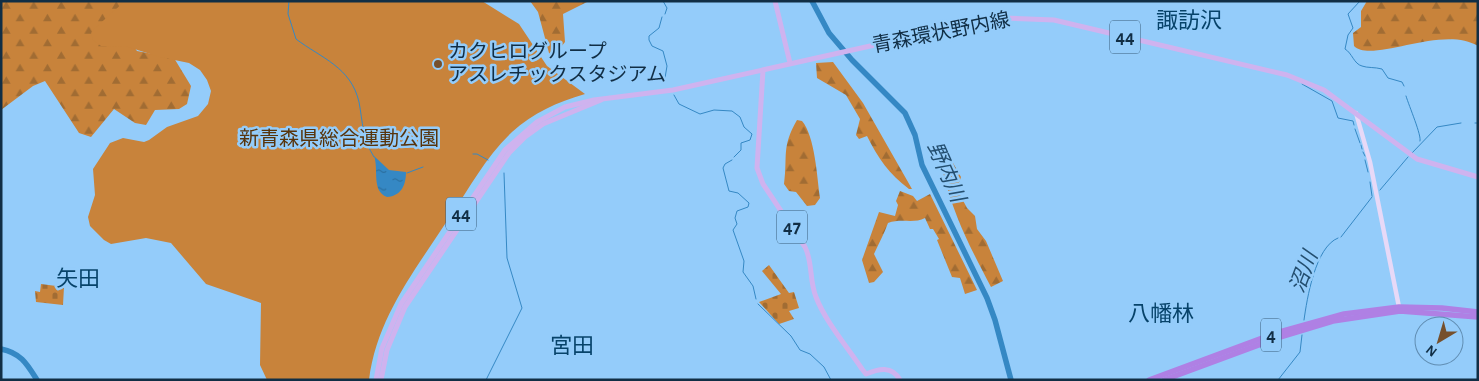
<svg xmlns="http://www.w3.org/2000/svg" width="1479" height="381" font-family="'Alegreya Sans','Noto Sans JP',sans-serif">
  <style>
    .forest { fill: url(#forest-firs) }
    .cemetery { fill: url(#cemetery-stones) }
    .green { fill: #c8833b }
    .water { fill: url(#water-ripples) }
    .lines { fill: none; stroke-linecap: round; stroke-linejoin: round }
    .stream { stroke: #3588c4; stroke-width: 1 }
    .river { stroke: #3588c4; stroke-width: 5.5 }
    .secondary { stroke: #e7d9f7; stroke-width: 4.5 }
    .primary { stroke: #cfb3ef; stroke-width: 5 }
    .highway { stroke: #af80e4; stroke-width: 5.5 }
    .poi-dot { fill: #76502c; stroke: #94ccfa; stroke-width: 2 }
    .labels { text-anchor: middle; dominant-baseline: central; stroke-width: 5; stroke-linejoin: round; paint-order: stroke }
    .shield { fill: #94ccfa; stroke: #385d7b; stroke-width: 1 }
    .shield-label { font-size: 19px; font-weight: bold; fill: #112e45 }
    .street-label { font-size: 20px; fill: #112e45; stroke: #94ccfa }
    .poi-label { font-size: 20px; fill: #112e45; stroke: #94ccfa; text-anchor: start }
    .park-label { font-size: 20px; fill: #57340c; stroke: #94ccfa }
    .water-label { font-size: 21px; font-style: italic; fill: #234e6f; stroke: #94ccfa }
    .quarter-label { font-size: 22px; fill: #07436a; stroke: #94ccfa }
  </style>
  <defs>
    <pattern id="forest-firs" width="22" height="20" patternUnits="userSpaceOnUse" patternTransform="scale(1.25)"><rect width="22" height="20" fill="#c8833b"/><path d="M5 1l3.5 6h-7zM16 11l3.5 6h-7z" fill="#a16c33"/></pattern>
    <pattern id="cemetery-stones" width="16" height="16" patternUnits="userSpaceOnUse" patternTransform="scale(1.25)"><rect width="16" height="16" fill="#c8833b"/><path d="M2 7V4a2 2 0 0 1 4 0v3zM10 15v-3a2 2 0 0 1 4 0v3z" fill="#a16c33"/></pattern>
    <pattern id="water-ripples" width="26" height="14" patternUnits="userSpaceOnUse" patternTransform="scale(1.25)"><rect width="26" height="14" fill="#3588c4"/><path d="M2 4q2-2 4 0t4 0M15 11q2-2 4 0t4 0" fill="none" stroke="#2b70a1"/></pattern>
  </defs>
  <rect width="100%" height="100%" fill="#94ccfa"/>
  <g class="forest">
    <polygon points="1,1 136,1 129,40 137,51 174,58 191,86 187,104 179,109 155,110 146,125 135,123 114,109 91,137 79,133 45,81 33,86 1,110"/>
    <polygon points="530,1 587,2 563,14 565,42 554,56 549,53 538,12"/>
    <path d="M 1367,1 L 1478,1 L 1478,46 C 1442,24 1372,64 1354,46 L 1353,33 L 1361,27 L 1361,11 Z"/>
    <path d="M 833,62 L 863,103 L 912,189 L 909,189 C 889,174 878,158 867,136 L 859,139 L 856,135 L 860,119 L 846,95 L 817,78 L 816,63 Z"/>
    <path d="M 797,120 L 802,121 C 815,136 817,177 820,198 L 815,205 L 807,206 L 796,192 L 789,191 L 784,184 C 788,155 781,148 797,120 Z"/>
    <path d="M 953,163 L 961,177 L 957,189 L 967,208 L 975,216 L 977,229 L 986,241 L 1003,281 L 991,287 C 970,247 954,217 943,172 Z"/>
    <path d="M 900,191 L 913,196 L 917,201 L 930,194 L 977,290 L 965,294 L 960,278 L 952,277 L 937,240 L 939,239 L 933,229 L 930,229 L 925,218 C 914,224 901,218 888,223 C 884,234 879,243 874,254 L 883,272 L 874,282 L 869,283 L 862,260 L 879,212 L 895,216 L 898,205 L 896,201 Z"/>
  </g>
  <g class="cemetery">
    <polygon points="769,265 789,293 794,292 799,308 789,311 794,319 779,324 759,302 781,294 762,271"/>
    <polygon points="41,284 64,287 63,305 36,302 35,291 40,292"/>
  </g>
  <path class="green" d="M 125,1 L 482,1 L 519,24 L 547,66 L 585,94 C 557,102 533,113 512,132 C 487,155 470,187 451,215 C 417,268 377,316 369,380 L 267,380 L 260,365 L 261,303 L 206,284 L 171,243 L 146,238 L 111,244 L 104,240 L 90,226 L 88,217 L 95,195 L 93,169 L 110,143 L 123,138 L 144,142 L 149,140 L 167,127 L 198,116 L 208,104 L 211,91 L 207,80 L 200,70 L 189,63 L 160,57 L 128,47 L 101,46 L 93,40 L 91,33 L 94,29 Z"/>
  <path class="water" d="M 374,156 L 389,170 L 406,172 C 406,184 402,196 387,197 C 371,191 379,169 374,156 Z"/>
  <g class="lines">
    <g class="stream">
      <path d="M 289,1 L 288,14 L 296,39 C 321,58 351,67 359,102 C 363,123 362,138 374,157"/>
      <polyline points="663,1 667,8 665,14"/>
      <path d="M 1360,1 L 1348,14 L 1353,28 L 1348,35 L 1345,49 C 1352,53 1354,64 1362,66 C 1367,68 1375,67 1382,69 L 1388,78 L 1402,82 L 1404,86"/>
      <polyline points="662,17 659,28 649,36 649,40 652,46 663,51 667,66 665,78"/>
      <polyline points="1302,84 1332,101 1338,118 1353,121 1354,125"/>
      <polyline points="674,95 679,104 700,114 714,110 732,111 740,117 744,127 752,134 750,140 741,143 741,150 734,157"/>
      <path d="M 1406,96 C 1409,106 1422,136 1420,141"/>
      <polyline points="1475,123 1478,123"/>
      <polyline points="1355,129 1360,143"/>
      <polyline points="1361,145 1362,149"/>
      <polyline points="1363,152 1365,156"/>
      <polyline points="1412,153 1437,127 1461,123"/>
      <polyline points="473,154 477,154 488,160"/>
      <polyline points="732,160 725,164 723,168 729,191 738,193 749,203 748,207 737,211 735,218 737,224 733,230 744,261 743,272 753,286 756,299"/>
      <polyline points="1365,160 1368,172"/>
      <polyline points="407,173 423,167"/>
      <polyline points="1370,182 1372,196"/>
      <polyline points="1380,190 1408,157"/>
      <polyline points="1341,237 1372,197"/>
      <polyline points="758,304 791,336 800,350 810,354 824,367 831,380"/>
      <path d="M 1304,320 C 1307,299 1315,247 1338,238"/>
      <polyline points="486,380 522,308 507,258 504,173"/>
      <polyline points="1278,380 1300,352 1302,335"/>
    </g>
    <g class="river">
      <polyline points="812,1 829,33 852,60 905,113 915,135 922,165 987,298 995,320 1011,380"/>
      <path d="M 1,349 C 21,353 27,364 37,380"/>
    </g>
    <polyline class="secondary" points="1356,113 1370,162 1399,307"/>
    <g class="primary">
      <polyline points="775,1 790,63"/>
      <path d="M 763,70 L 757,168 L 763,184 L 805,247 C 813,263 809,280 816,297 C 825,321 848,348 862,369 L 866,374 C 878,369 892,365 900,380"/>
      <polyline points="376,380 382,348 401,304 505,150 537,122 565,107 594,100 673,90 978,22 1005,18 1054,20 1287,75 1324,90 1417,159 1478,177"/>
      <polyline points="381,380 387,350 405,307 509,153 525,137 543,124 601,100"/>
    </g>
    <g class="highway">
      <polyline points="1149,380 1276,333 1344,314 1399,307 1442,308 1478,312"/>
      <polyline points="1164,380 1280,337 1333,321 1400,311 1478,317"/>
    </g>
  </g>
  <circle class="poi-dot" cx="438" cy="64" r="5"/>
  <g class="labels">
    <g class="shield">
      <rect x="1110" y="20.5" width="30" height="33" rx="4"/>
      <rect x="446" y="197.5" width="30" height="33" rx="4"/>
      <rect x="777" y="210.5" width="30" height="33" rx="4"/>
      <rect x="1261" y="318.5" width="20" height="33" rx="4"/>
    </g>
    <g class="shield-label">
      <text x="1125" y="37">44</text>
      <text x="461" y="214">44</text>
      <text x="792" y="227">47</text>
      <text x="1271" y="335">4</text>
    </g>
    <g class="street-label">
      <text transform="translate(941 33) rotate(-11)">青森環状野内線</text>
    </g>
    <g class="poi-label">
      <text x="448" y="52">カクヒログループ<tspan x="448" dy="23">アスレチックスタジアム</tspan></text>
    </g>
    <g class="park-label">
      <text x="339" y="139">新青森県総合運動公園</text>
    </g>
    <g class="water-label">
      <text transform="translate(946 172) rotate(66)">野内川</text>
      <text transform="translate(1304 272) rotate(-69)">沼川</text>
    </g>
    <g class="quarter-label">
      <text x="1189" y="21">諏訪沢</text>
      <text x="78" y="279">矢田</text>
      <text x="1161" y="314">八幡林</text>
      <text x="572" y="346">宮田</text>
    </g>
  </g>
  <rect width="1479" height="381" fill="none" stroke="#112e45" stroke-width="5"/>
  <g transform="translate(1439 341) rotate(218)"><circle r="24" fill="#94ccfa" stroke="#608db2"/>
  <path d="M0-4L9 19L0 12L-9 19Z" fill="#76502c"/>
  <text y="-8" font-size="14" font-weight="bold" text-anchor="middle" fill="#112e45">N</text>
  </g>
</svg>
